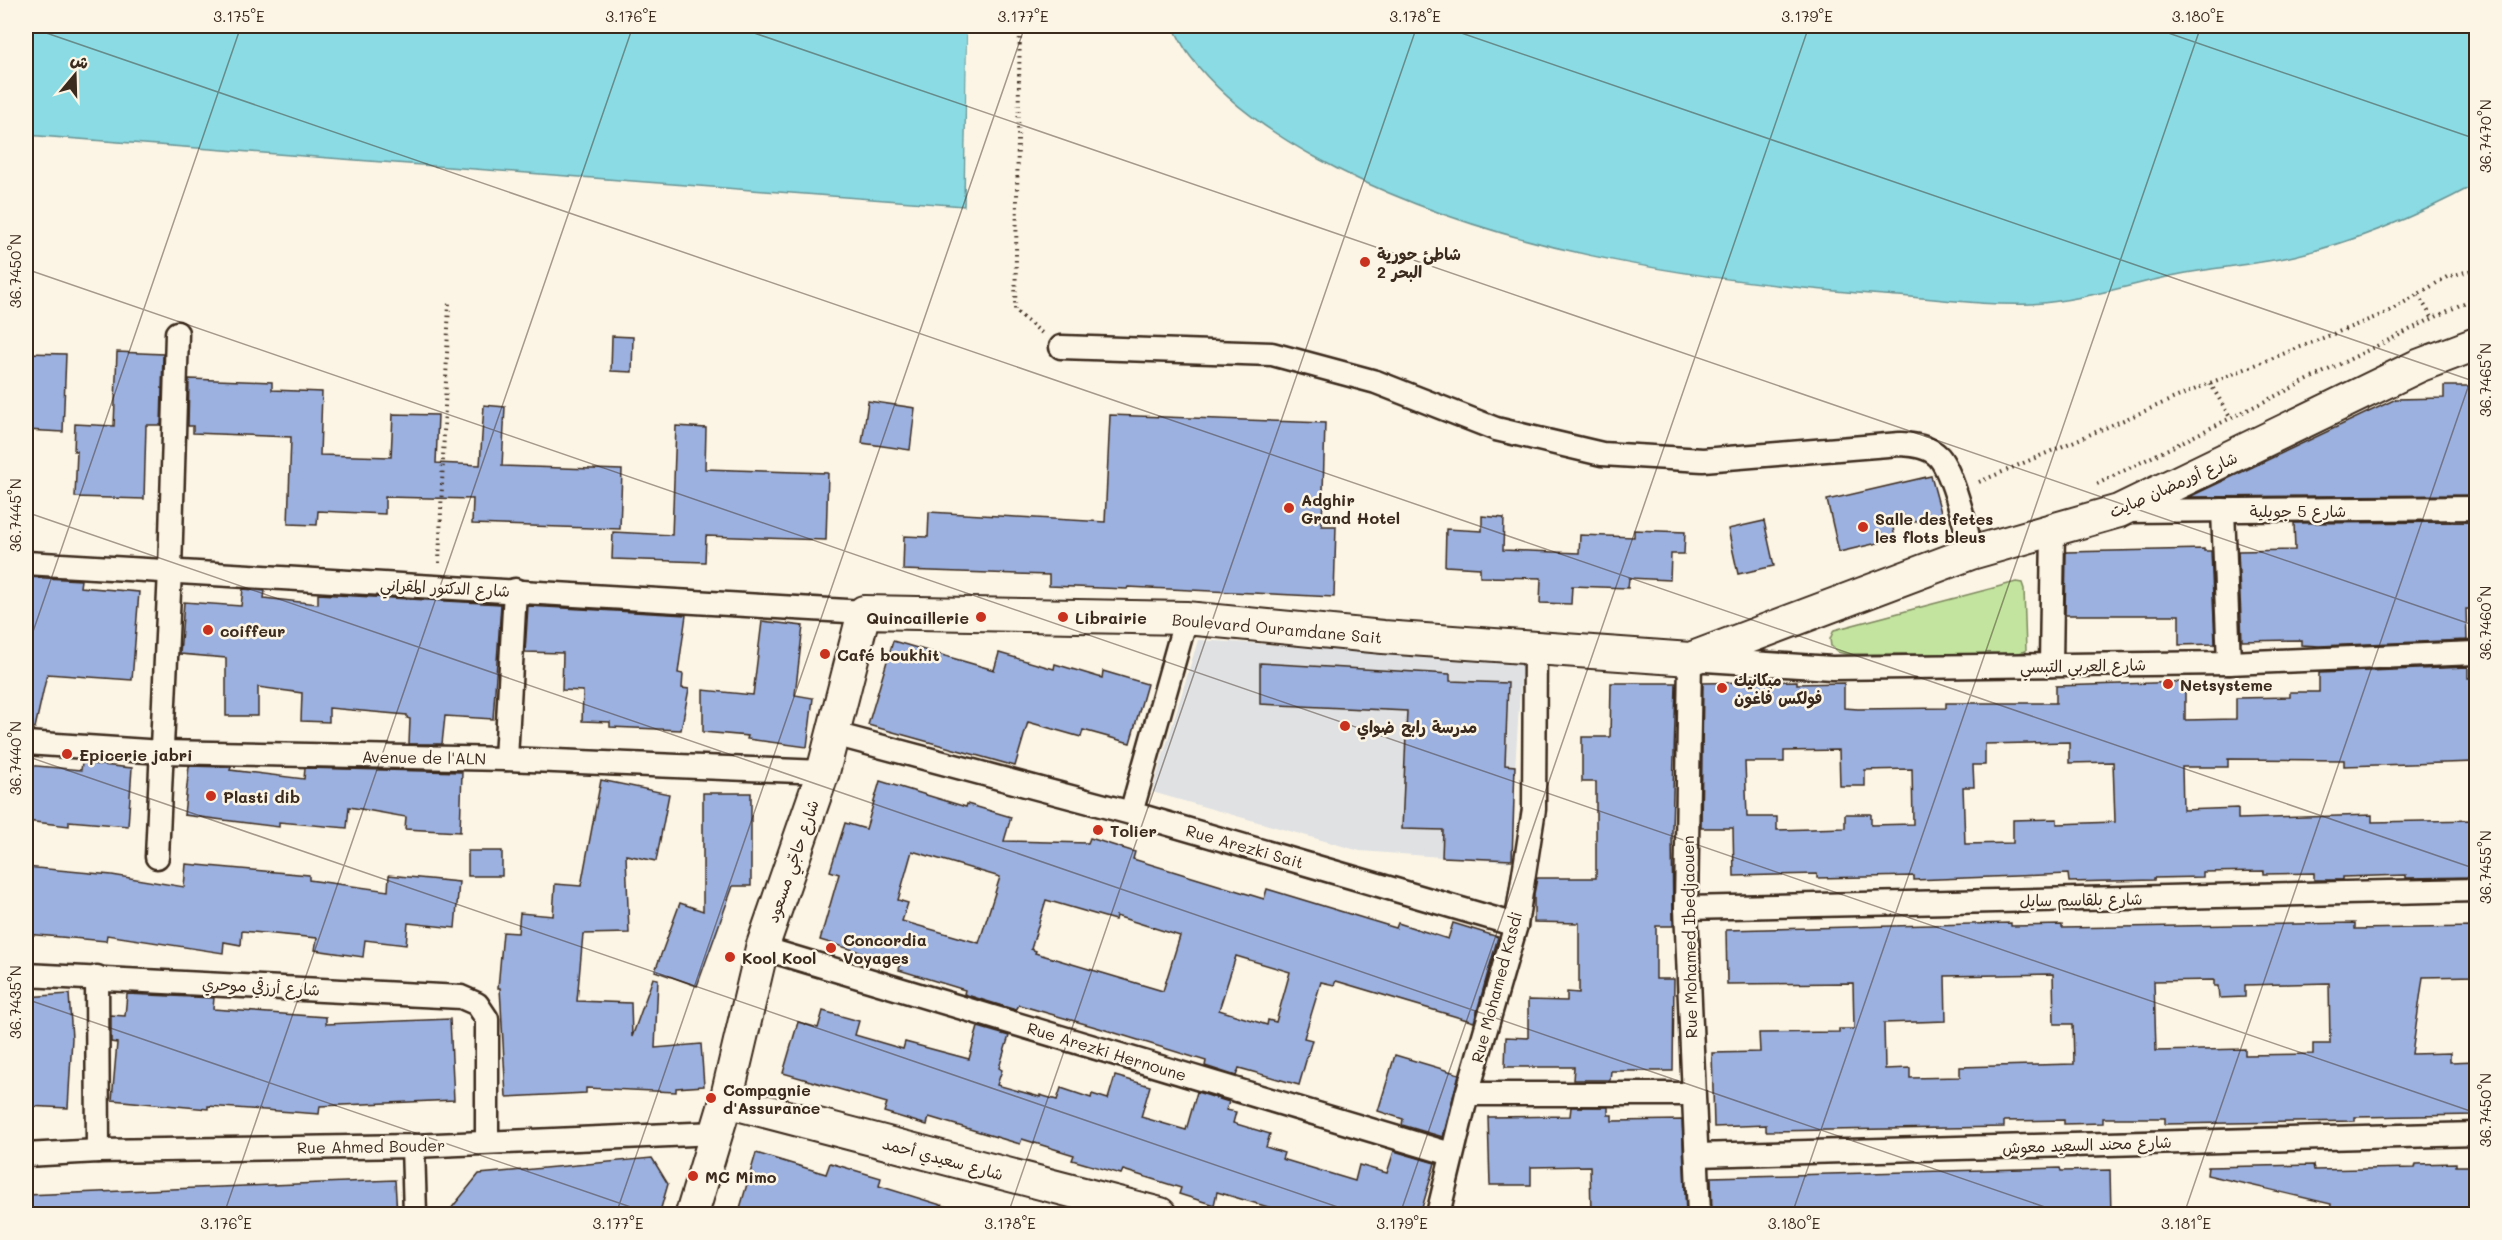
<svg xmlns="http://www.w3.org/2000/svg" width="2502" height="1240" font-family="Mali,'Playpen Sans Arabic',sans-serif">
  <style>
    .built { fill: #dfe1e3 }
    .green { fill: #c2e49e; stroke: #7e875e; stroke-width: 1.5 }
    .water { fill: #8adbe3; stroke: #6a9494; stroke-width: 1.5 }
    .pier { fill: #fcf5e5 }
    .building { fill: #9cb1df; stroke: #3b2a1e; stroke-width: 1.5; fill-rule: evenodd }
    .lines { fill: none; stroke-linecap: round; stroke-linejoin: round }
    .street-casing { stroke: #3b2a1e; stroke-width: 27 }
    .secondary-casing { stroke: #3b2a1e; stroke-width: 36 }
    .path { stroke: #3b2a1e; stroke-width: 4; stroke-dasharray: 1.5 4.5; stroke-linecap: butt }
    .street { stroke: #fcf5e5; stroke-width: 22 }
    .secondary { stroke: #fcf5e5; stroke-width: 32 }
    .ticks { fill: none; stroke: #3b2a1e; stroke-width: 1.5; stroke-opacity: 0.45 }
    .poi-dot { fill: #c8321e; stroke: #fcf5e5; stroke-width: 2 }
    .labels { text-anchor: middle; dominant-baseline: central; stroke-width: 5; stroke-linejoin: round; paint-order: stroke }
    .poi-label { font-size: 16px; font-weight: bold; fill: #3b2a1e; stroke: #fcf5e5; text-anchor: start }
    .street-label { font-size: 16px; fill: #3b2a1e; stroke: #fcf5e5 }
    .neatline { fill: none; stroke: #3b2a1e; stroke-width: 2 }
    .ticks-label { font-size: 15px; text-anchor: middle; fill: #3b2a1e }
  </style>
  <rect width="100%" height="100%" fill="#fcf5e5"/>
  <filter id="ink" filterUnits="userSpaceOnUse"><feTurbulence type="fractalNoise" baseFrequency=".0167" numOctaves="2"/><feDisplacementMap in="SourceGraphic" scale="12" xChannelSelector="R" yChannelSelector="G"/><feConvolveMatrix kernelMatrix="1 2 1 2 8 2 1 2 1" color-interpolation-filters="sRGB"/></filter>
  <g filter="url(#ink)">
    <polygon class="built" points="1198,640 1522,660 1509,862 1360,851 1152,792"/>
    <polygon class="green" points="2016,582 2022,583 2024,589 2026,651 2015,654 1847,654 1838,652 1831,646 1830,639 1834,630"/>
    <g class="water">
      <polygon points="26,26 967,26 964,206 26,135"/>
      <path d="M 1173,26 L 2476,26 L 2476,184 C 2419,215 2358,241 2294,256 C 2255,265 2215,267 2176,275 C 2128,285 2081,301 2031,304 C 1983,306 1933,298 1884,295 C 1695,281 1482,250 1315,157 C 1268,131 1222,99 1190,56 C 1183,47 1178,36 1173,26 Z"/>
    </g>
    <polygon class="pier" points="967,26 970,26 967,206 965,209"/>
    <g class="building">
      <polygon points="612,336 633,337 632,372 611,371"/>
      <polygon points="117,352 163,354 161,425 146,425 144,499 75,497 77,451 74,451 75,424 114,426"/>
      <polygon points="26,353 66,354 63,432 26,430"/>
      <polygon points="189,379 272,382 272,390 322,392 320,455 391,457 393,414 438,415 436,463 480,465 484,405 505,407 502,466 622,470 620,529 472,524 473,499 385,497 385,514 318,511 317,525 288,524 291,437 193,433 193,426 188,426"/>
      <polygon points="2444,386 2476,386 2476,495 2189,497 2396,399 2444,398"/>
      <polygon points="868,401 915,408 910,450 862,443"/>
      <polygon points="1110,415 1325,423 1322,526 1336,526 1334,597 1128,587 1127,589 1049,586 1049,575 903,570 904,536 928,537 929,512 1105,522"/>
      <polygon points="676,426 706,428 705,469 828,473 826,540 706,536 705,562 612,559 613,532 672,535"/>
      <polygon points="1931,476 1942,516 1893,527 1895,539 1839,552 1827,500"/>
      <polygon points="1482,516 1504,518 1503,550 1579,553 1580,535 1634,537 1634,530 1685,532 1684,554 1671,554 1670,580 1629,578 1628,588 1572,586 1571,604 1540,603 1541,578 1480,577 1480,568 1445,566 1446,529 1482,531"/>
      <polygon points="1764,521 1774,566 1738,574 1728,529"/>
      <polygon points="2473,522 2475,609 2466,609 2467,640 2319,646 2301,645 2301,640 2242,641 2238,551 2295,550 2294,523"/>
      <polygon points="2204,549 2204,551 2211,551 2215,644 2179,645 2179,615 2065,615 2066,552"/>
      <polygon points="27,577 81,580 80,587 139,592 132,680 47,674 35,728 26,727"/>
      <polygon points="243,589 265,591 264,598 318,604 318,594 501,604 493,719 445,716 442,744 409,744 410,719 407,718 407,715 329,708 329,722 301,721 302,693 258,687 258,716 226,716 226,658 180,654 184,602 241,606"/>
      <polygon points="528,606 686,615 678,673 683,674 682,688 689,689 681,730 610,727 610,722 582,721 583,691 562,690 563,653 525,652"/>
      <polygon points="762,621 803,626 795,695 813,698 807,747 747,739 748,736 703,732 703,690 753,695"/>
      <polygon points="893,641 994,670 999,653 1054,669 1055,664 1102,678 1103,671 1147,684 1130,743 1083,730 1081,737 1028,722 1015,766 868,725"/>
      <polygon points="1260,663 1450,674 1450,681 1508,683 1505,765 1515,766 1512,860 1442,857 1443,830 1402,829 1407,711 1260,704"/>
      <path d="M 2468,667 L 2468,678 L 2476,678 L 2476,762 L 2344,766 L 2344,760 L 2228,759 L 2228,767 L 2182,767 L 2183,810 L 2238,808 L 2238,819 L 2372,815 L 2372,822 L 2476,820 L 2476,877 L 2406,878 L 2406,875 L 2343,877 L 2343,880 L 2314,880 L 2314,873 L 2264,874 L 2264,871 L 2203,872 L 2203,877 L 2154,878 L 2154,880 L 2069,882 L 2068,874 L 1914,880 L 1914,876 L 1817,878 L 1817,874 L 1734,876 L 1733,828 L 1701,828 L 1703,683 L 1797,681 L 1797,684 L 1844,683 L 1844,708 L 1858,709 L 1946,708 L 1946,703 L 2056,703 L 2056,686 L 2185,682 L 2185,720 L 2236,719 L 2236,698 L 2290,697 L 2290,692 L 2319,692 L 2319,673 ZM 2069,742 L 2069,763 L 2113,762 L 2115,822 L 2057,824 L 2057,819 L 2013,820 L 2013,843 L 1965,844 L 1963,787 L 1974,787 L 1973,765 L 1985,765 L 1985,744 ZM 1839,750 L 1840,786 L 1865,786 L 1865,770 L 1912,769 L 1913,824 L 1871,825 L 1871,814 L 1845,814 L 1845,828 L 1777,830 L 1777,817 L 1747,817 L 1745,762 L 1784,762 L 1784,751 Z"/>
      <polygon points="1611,683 1676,683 1672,829 1673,926 1656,926 1656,979 1674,979 1673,1071 1611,1071 1610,1080 1573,1080 1574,1067 1505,1067 1506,1037 1528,1038 1528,1000 1567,1001 1567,992 1579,993 1579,923 1534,922 1534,894 1537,878 1596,878 1596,782 1582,782 1582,737 1610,737"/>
      <polygon points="82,763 132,768 128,826 69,821 69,826 26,821 26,765 81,770"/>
      <polygon points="189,766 226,767 231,767 230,770 304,779 305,768 462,772 460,832 405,829 406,817 349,807 347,828 279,822 279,827 184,815"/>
      <polygon points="601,780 669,794 656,861 626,855 629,933 583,934 577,1001 631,1003 632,1037 653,978 658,979 655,1048 701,1044 704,1086 676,1088 676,1092 586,1088 586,1093 506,1097 500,988 498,988 503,932 518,933 520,913 553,916 555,884 581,886"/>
      <path d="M 880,781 L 966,807 L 967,804 L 1011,817 L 1004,841 L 1088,843 L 1090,838 L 1135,852 L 1133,859 L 1264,899 L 1267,889 L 1396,928 L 1398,923 L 1448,939 L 1453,923 L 1498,937 L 1474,1022 L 1336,981 L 1334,985 L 1321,982 L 1304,1038 L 1312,1040 L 1299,1085 L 1239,1068 L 1236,1076 L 1205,1066 L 1206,1061 L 1099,1028 L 1019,1005 L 1016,1010 L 986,1001 L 964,994 L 965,990 L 899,970 L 900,964 L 820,940 L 839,874 L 830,871 L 845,823 L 866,829 ZM 912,851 L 1000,877 L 979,943 L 902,921 L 908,903 L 898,900 ZM 1046,900 L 1115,920 L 1116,916 L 1180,936 L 1163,991 L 1035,953 L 1036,951 L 1031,949 ZM 1236,956 L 1290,972 L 1276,1022 L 1268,1020 L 1267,1025 L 1219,1010 Z"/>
      <polygon points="703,793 751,793 751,886 733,886 697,986 655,971 680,903 703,911"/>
      <rect x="468" y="851" width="34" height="25"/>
      <polygon points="186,864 309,875 309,880 388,891 389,875 459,882 455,928 408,923 406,945 365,940 363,957 315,950 317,938 242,931 241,945 224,942 223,953 107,935 106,941 26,934 26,867 112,875 184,887"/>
      <path d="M 2011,923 L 2011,926 L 2062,925 L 2062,928 L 2355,923 L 2355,929 L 2476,927 L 2476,976 L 2423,977 L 2412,1054 L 2450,1053 L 2450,1062 L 2476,1061 L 2476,1115 L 2355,1117 L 2355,1121 L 2165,1124 L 2165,1118 L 2103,1118 L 2103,1123 L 2064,1124 L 2064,1120 L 2004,1121 L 2004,1127 L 1766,1131 L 1766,1125 L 1714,1127 L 1712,1053 L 1760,1052 L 1759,1033 L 1839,1032 L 1839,1029 L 1854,1029 L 1853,983 L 1727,984 L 1726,930 ZM 2053,974 L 2054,1024 L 2073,1024 L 2074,1064 L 1960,1067 L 1960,1077 L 1910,1078 L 1910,1068 L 1885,1069 L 1884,1023 L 1946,1021 L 1945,976 ZM 2214,980 L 2214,986 L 2218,986 L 2219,998 L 2245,997 L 2245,985 L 2329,983 L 2330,1044 L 2313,1044 L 2313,1054 L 2245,1055 L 2245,1049 L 2156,1051 L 2154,981 Z"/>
      <polygon points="69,994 72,1038 68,1108 26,1106 26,997"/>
      <polygon points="127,994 214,998 213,1009 326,1017 326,1024 450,1019 454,1100 320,1106 319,1114 208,1106 208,1109 112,1100 117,1043 111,1042 111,1015 125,1016"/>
      <polygon points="823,1011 859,1021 855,1035 903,1049 905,1042 969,1059 978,1027 1009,1036 999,1068 1002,1070 997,1085 1040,1097 1040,1095 1057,1100 1061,1088 1091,1098 1092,1094 1108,1099 1115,1076 1150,1086 1141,1117 1186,1130 1197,1092 1229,1102 1226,1110 1236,1112 1233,1123 1270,1134 1266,1147 1284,1153 1282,1159 1355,1181 1359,1165 1387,1173 1394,1151 1435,1163 1420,1215 1274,1215 1275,1209 1217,1192 1214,1205 1179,1194 1181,1188 1123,1170 1121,1174 1072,1160 1074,1155 1022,1139 1020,1144 929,1117 927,1125 884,1112 887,1103 783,1073 798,1022 818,1028"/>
      <polygon points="1395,1055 1459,1074 1443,1137 1402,1125 1403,1119 1378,1111"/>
      <polygon points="1571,1107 1608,1107 1608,1115 1612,1115 1612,1121 1682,1120 1686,1215 1591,1215 1590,1166 1531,1167 1531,1185 1490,1185 1488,1117 1570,1116"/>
      <polygon points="756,1153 826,1174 830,1163 881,1178 879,1186 954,1209 953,1215 738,1215"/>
      <polygon points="652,1158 668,1184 659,1215 446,1215 479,1174"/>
      <polygon points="2456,1163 2456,1166 2476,1166 2476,1215 2330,1215 2331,1204 2207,1175 2208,1167 2313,1165 2314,1170 2364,1169 2415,1168 2416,1164"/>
      <polygon points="2060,1168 2061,1171 2110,1170 2111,1215 1712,1215 1711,1177"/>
      <polygon points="395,1180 397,1215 26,1215 26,1195"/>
    </g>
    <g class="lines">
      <defs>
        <g id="street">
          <path d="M 1061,347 L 1272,354 L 1376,382 L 1496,429 L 1602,454 L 1703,460 L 1900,444 C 1913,445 1929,446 1939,457 C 1952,472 1968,532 1971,553"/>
          <polyline points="2223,510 2229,663"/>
          <polyline points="2126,511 2476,508"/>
          <polyline points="26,563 864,612"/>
          <polyline points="2051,665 2053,529"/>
          <polyline points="834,734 1131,813 1516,925"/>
          <polyline points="26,743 162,752 506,759 823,772"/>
          <polyline points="506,759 515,590"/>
          <polyline points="1131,813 1186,618"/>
          <polyline points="157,857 170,570 177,333"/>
          <polyline points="1686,908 2476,890"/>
          <polyline points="762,948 1451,1154"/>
          <polyline points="26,975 461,997 477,1004 487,1019 487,1142"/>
          <polyline points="97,977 98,1151"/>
          <polyline points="1467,1094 1693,1094"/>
          <polyline points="413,1146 415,1214"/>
          <polyline points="26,1155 98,1151 413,1146 716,1133"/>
          <polyline points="1697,1155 2476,1134"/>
          <polyline points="1438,1214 1467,1094 1516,925 1534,809 1535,648"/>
          <polyline points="1699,1214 1686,908 1690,659 1832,668 2229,663 2476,653"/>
        </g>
        <g id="secondary">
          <polyline points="726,1101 1160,1214"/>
          <polyline points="692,1214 726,1101 762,948 823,772 864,612 1186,618 1383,637 1690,659 1971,553 2119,511 2418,366 2476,344"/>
        </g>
      </defs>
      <use href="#street" class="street-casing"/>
      <use href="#secondary" class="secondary-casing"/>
      <g class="path">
        <polyline points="1020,26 1015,311 1042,333"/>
        <polyline points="2418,295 2433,319"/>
        <polyline points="2210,383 2231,419"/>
        <polyline points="1979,482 2210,383 2386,313 2447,277 2476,269"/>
        <polyline points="2097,484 2472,299 2476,300"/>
        <polyline points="439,563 449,302"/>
      </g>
      <use href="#street" class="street"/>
      <use href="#secondary" class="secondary"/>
    </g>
  </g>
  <path class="ticks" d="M 26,26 L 2476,869M 734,26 L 2476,626M 1441,26 L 2476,382M 2148,26 L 2476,139M 26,269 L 2476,1113M 26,512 L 2065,1214M 26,652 L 241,26M 26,756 L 1358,1214M 26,999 L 651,1214M 224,1214 L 633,26M 616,1214 L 1025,26M 1008,1214 L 1417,26M 1400,1214 L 1809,26M 1792,1214 L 2201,26M 2184,1214 L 2476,364"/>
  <g class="poi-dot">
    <circle cx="1365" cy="262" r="6"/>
    <circle cx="1289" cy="508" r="6"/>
    <circle cx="1863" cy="527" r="6"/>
    <circle cx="981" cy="617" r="6"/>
    <circle cx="1063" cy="617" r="6"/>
    <circle cx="208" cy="630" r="6"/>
    <circle cx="825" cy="654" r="6"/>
    <circle cx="2168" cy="684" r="6"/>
    <circle cx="1722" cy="688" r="6"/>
    <circle cx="1345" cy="726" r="6"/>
    <circle cx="67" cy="754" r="6"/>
    <circle cx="211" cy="796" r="6"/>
    <circle cx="1098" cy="830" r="6"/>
    <circle cx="831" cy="948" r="6"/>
    <circle cx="730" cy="957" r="6"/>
    <circle cx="711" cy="1098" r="6"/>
    <circle cx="693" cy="1176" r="6"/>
  </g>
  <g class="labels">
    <g class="poi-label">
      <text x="1377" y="253">شاطئ حورية<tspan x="1377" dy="18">البحر 2</tspan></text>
      <text x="1301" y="499">Adghir<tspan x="1301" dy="18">Grand Hotel</tspan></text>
      <text x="1875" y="518">Salle des fetes<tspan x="1875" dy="18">les flots bleus</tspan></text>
      <text x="969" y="617" text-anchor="end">Quincaillerie</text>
      <text x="1075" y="617">Librairie</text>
      <text x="220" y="630">coiffeur</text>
      <text x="837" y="654">Café boukhit</text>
      <text x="1734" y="679">ميكانيك<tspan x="1734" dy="18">فولكس فاغون</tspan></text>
      <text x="2180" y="684">Netsysteme</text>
      <text x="1357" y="726">مدرسة رابح ضواي</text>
      <text x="79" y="754">Epicerie jabri</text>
      <text x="223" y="796">Plasti dib</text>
      <text x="1110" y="830">Tolier</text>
      <text x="843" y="939">Concordia<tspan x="843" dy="18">Voyages</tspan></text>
      <text x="742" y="957">Kool Kool</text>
      <text x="723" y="1089">Compagnie<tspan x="723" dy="18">d'Assurance</tspan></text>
      <text x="705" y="1176">MC Mimo</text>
    </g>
    <g class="street-label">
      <text transform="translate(2173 484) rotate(-24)">شارع أورمضان صايت</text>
      <text x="2298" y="510">شارع 5 جويلية</text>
      <text transform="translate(445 587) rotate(3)">شارع الدكتور المقراني</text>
      <text transform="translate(1277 628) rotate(5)">Boulevard Ouramdane Sait</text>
      <text transform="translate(2083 665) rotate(-1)">شارع العربي التبسي</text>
      <text transform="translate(424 757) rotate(1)">Avenue de l'ALN</text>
      <text transform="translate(1245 846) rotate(16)">Rue Arezki Sait</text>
      <text transform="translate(792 861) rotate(-71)">شارع حاجّي مسعود</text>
      <text transform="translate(2081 899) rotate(-1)">شارع بلقاسم سايل</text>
      <text transform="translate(1689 937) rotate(-91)">Rue Mohamed Ibedjaouen</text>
      <text transform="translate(261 986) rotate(3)">شارع أرزقي موحري</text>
      <text transform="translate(1496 987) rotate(-75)">Rue Mohamed Kasdi</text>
      <text transform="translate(1107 1051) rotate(17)">Rue Arezki Hernoune</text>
      <text transform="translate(2087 1144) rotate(-2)">شارع محند السعيد معوش</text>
      <text transform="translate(371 1146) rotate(-1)">Rue Ahmed Bouder</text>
      <text transform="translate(943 1158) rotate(15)">شارع سعيدي أحمد</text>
    </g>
  </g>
  <rect width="2502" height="1240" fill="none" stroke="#fcf5e5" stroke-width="66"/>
  <g transform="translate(75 75) rotate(19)" stroke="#fcf5e5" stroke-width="4.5" paint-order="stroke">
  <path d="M0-4.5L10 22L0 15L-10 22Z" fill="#3b2a1e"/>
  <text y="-9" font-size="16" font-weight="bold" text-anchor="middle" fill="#3b2a1e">ش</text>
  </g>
  <rect x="33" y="33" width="2436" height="1174" class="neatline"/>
  <g class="ticks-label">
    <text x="239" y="22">3.175°E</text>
    <text x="631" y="22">3.176°E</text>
    <text x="1023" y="22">3.177°E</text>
    <text x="1415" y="22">3.178°E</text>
    <text x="1807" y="22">3.179°E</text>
    <text x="2198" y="22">3.180°E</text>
    <text transform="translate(2486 136) rotate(-90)" y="5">36.7470°N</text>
    <text transform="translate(16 271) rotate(-90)" y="5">36.7450°N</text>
    <text transform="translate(2486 380) rotate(-90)" y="5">36.7465°N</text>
    <text transform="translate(16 515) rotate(-90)" y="5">36.7445°N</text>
    <text transform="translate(2486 623) rotate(-90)" y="5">36.7460°N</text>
    <text transform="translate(16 758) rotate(-90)" y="5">36.7440°N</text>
    <text transform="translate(2486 867) rotate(-90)" y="5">36.7455°N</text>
    <text transform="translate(16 1002) rotate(-90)" y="5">36.7435°N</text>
    <text transform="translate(2486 1110) rotate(-90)" y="5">36.7450°N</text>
    <text x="226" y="1229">3.176°E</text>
    <text x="618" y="1229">3.177°E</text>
    <text x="1010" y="1229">3.178°E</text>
    <text x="1402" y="1229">3.179°E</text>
    <text x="1794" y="1229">3.180°E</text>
    <text x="2186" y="1229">3.181°E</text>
  </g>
</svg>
